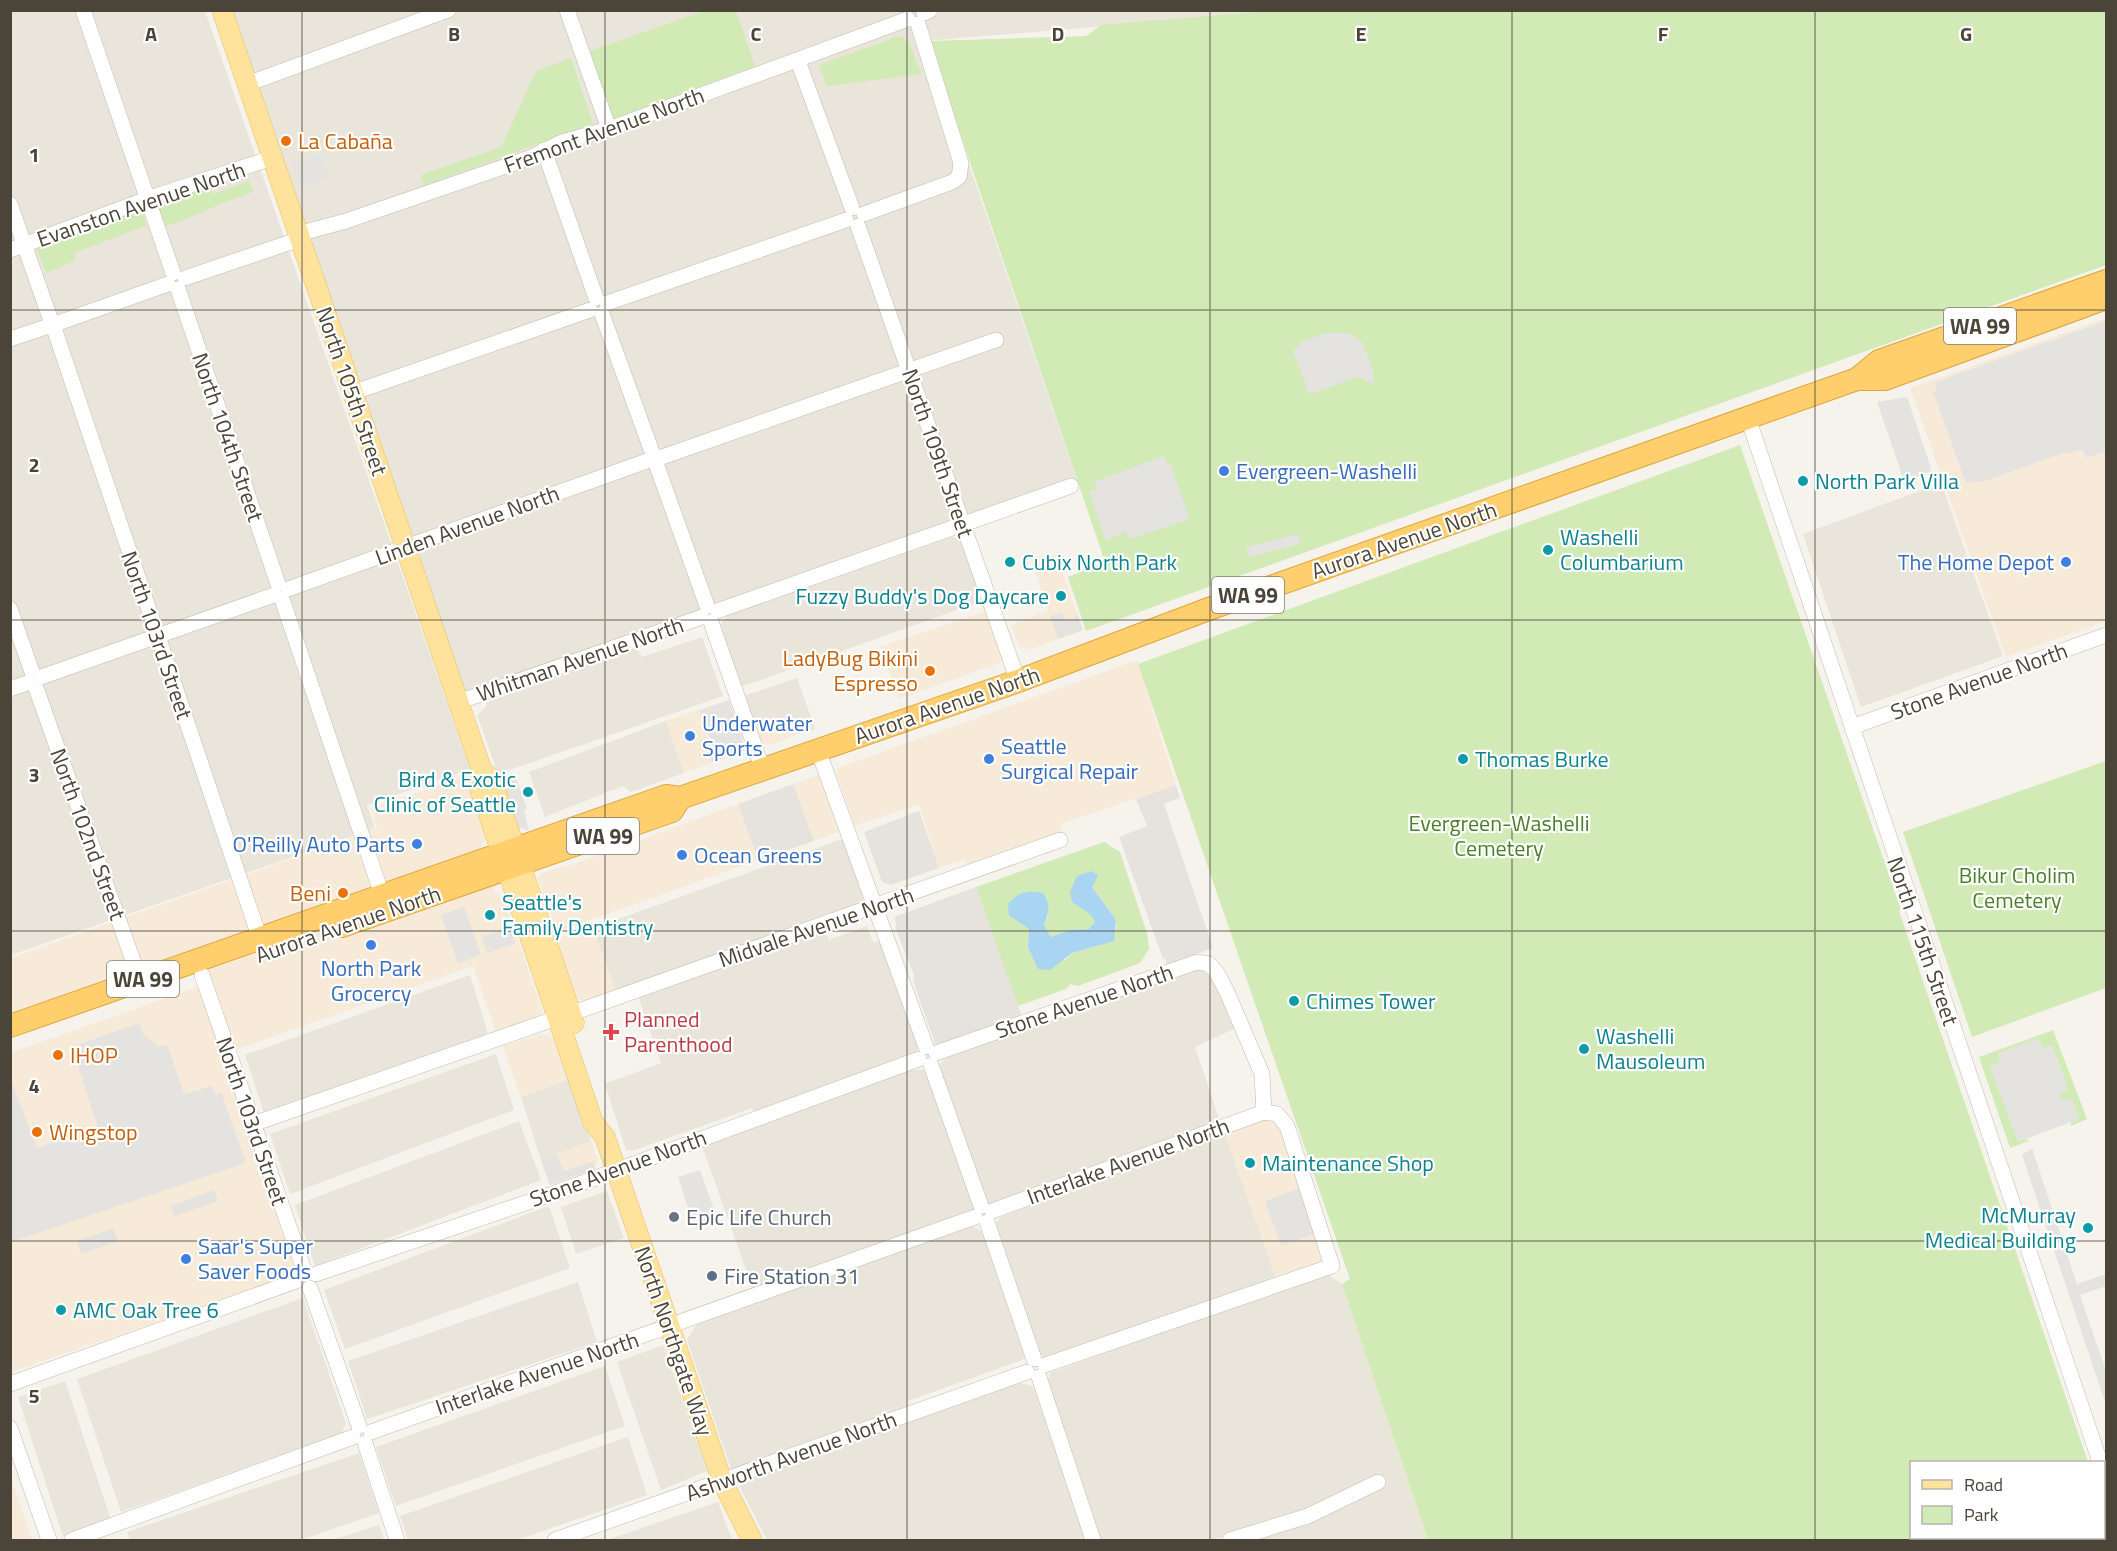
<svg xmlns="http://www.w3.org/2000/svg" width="2117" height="1551" font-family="'Titillium Web',sans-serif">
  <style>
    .residential { fill: #eae5da }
    .commercial { fill: #f7ead8 }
    .industrial { fill: #e6e2dd }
    .green { fill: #d2eab5; fill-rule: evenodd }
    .parking { fill: #e5e3e0 }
    .water { fill: #a9d4f2 }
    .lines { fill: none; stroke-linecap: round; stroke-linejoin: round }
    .minor-casing { stroke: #c2bbae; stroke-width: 16 }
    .major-casing { stroke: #e6c16a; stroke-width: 21 }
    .highway-casing { stroke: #e0a43c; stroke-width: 24 }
    .minor { stroke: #fff; stroke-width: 15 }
    .major { stroke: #ffe39c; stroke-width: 20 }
    .highway { stroke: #ffcf6e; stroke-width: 22 }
    .grid { fill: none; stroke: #4b4439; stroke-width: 1.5; stroke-opacity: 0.55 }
    .food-dot { fill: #e8710a; stroke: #fff; stroke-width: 2 }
    .shop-dot { fill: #3f7fe0; stroke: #fff; stroke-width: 2 }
    .culture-dot { fill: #0f9aa8; stroke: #fff; stroke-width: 2 }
    .health-dot { fill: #e0444e; stroke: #fff; stroke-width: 2 }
    .worship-dot { fill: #6b7280; stroke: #fff; stroke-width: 2 }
    .service-dot { fill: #5c6f8a; stroke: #fff; stroke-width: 2 }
    .labels { text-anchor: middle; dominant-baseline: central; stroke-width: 4.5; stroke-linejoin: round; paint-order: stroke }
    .shield { fill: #fff; stroke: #817c74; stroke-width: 1.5 }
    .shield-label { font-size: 21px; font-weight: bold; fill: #4b4439 }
    .street-label { font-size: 22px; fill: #4b4439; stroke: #fff }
    .food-label { font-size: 22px; fill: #c56008; stroke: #fff; text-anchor: start }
    .shop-label { font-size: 22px; fill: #366cbe; stroke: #fff; text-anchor: start }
    .culture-label { font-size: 22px; fill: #0d838f; stroke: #fff; text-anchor: start }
    .park-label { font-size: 22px; fill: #4a7f2a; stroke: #fff }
    .health-label { font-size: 22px; fill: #be3a42; stroke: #fff; text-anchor: start }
    .worship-label { font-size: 22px; fill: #5b616d; stroke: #fff; text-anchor: start }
    .service-label { font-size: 22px; fill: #4e5e75; stroke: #fff; text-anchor: start }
    .grid-label { font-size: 20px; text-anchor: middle; font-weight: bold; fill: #4b4439; stroke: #fff; stroke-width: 4.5; stroke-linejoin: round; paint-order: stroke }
  </style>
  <rect width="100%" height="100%" fill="#f6f3ec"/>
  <g class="residential">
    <polygon points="10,11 205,11 470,769 367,805 375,828 11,955"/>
    <polygon points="222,11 1290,11 924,41 944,91 1078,483 458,702"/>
    <polygon points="1941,483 2003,656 1861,707 1803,534"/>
    <polygon points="952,537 962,540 985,600 741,687 720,625 728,615"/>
    <polygon points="702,637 723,696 498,774 477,715 487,706 485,703 636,648 642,657"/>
    <polygon points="797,678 815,729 798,734 794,718 756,730 744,696"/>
    <polygon points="666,721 684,773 631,792 623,786 545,817 529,772"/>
    <polygon points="845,838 865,894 860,907 617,993 593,928"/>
    <polygon points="867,926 873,943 880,941 918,1043 918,1050 914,1056 755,1114 752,1108 632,1151 626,1150 605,1084 661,1063 638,996 825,931 829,940"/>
    <polygon points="1200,969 1216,981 1238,1027 1195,1047 1221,1124 989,1205 985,1202 940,1069 941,1063 946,1058"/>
    <polygon points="470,975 488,1034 264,1113 245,1055"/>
    <polygon points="496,1054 514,1110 290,1194 270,1134"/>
    <polygon points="911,1070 923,1070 930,1074 975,1209 972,1214 754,1292 701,1143"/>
    <polygon points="570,1079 591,1141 541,1160 521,1097"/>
    <polygon points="519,1121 541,1180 315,1266 295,1205"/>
    <polygon points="1225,1134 1276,1278 1050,1359 1043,1357 1039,1352 996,1226 997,1221 1003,1216 1055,1196"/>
    <polygon points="607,1191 624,1238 576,1254 561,1207"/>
    <polygon points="549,1206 570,1268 345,1349 324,1290"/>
    <polygon points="973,1226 981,1231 992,1254 1023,1346 1025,1359 908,1401 910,1410 731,1469 687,1340 696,1325 706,1319"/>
    <polygon points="1326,1273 1342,1284 1428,1540 1251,1540 1344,1506 1382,1487 1318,1510 1212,1540 1099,1540 1048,1380 1050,1373"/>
    <polygon points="578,1282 597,1342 367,1419 348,1361"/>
    <polygon points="303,1298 346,1423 342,1433 121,1512 77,1379"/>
    <polygon points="663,1345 707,1471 661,1490 617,1362"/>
    <polygon points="605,1366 625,1426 396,1506 376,1447"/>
    <polygon points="65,1381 111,1520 63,1537 18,1397"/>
    <polygon points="1017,1383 1030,1385 1034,1389 1086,1540 767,1540 739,1486 756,1477"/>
    <polygon points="628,1437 647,1495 517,1540 408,1540 400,1516"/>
    <polygon points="359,1453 379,1513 301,1540 130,1540 127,1532"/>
    <polygon points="718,1502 732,1540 607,1540"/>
    <polygon points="379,1525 384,1540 333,1540"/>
  </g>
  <g class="commercial">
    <polygon points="2106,318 2106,621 2006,657 1910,388"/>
    <polygon points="1056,555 1083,630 1029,650 1025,647 1020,649 1011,625 1048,611 1032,562"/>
    <polygon points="990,610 1007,660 899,699 880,647"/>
    <polygon points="1137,660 1176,785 1060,824 1063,833 968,866 965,859 939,868 919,804 855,826 835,769"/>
    <polygon points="729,700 746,750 684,773 666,721"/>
    <polygon points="794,718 798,734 771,745 761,744 756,730"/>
    <polygon points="819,775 843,830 814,841 793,784"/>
    <polygon points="467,776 487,837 481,847 495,892 503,896 542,1010 540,1016 498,1039 473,966 235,1050 200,951 11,1017 11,958 377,828 371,808"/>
    <polygon points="738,804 758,860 557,932 538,879 541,873 571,865"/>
    <polygon points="593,928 617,993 586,1001 574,998 555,942 558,938"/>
    <polygon points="200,986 297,1274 11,1372 10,1053"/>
    <polygon points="542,1034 554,1039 570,1079 521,1097 503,1046"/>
    <polygon points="1267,1118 1278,1121 1325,1258 1322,1262 1276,1278 1225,1134"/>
    <polygon points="591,1141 598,1161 595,1169 550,1185 541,1160"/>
    <polygon points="10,1478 11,1478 32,1540 11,1540"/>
  </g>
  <g class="industrial">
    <polygon points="793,784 814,841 758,860 738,804"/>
    <polygon points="1176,785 1180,798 1164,804 1213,948 1167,965 1165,958 1163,959 1119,837 1147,826 1136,799"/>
    <polygon points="919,811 939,868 891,885 882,882 864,832"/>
    <polygon points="976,887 1016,996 1015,997 1023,1019 937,1049 913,981 914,975 895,927 897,926 894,917"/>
  </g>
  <g class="green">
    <polygon points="1280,10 2106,11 2106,265 1086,631 1068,577 1105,562 929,41 1086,36 1101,25"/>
    <polygon points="704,11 736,11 755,66 613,119 590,51"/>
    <polygon points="899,36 908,40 921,74 827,86 819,65"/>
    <polygon points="571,58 593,124 424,185 421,175 501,147 536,71"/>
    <path d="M 249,181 L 253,192 C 222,202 194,217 164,227 C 159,216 155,210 165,201 L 210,185 L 213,194 Z"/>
    <polygon points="141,209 147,227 145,226 74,253 76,260 46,273 37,249"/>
    <polygon points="1740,445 1900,907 1900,914 2088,1462 1912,1462 1912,1538 2104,1538 2104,1509 2106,1518 2106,1540 1428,1540 1342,1284 1350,1279 1138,664"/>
    <polygon points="2106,761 2106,988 1972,1037 1903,832"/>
    <path d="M 1104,842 L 1120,852 L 1147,933 L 1149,949 L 1140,963 L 1078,986 L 1070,984 L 1066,989 L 1018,1006 L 976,887 ZM 1092,871 L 1092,887 L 1116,920 L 1116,930 L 1100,945 L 1072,953 L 1065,960 L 1028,947 L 1029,929 L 1020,921 L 1049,913 L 1044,925 L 1051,937 L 1070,930 L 1089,929 L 1095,922 L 1090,914 Z"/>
    <polygon points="2053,1030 2087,1119 2071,1126 2071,1122 2079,1119 2072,1099 2065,1101 2060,1097 2060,1092 2068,1089 2052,1046 2043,1048 2038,1039 1999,1053 2001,1062 1990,1066 2018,1141 2026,1139 2029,1141 2010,1148 1979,1057"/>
  </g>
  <g class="parking">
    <polygon points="321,153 330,178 302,189 293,163"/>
    <polygon points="2106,321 2106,451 2086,458 2083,450 2061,454 1985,481 1966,483 1933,392 1937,391 1935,382"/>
    <polygon points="1327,333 1349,333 1362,342 1372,367 1374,384 1358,377 1309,394 1293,351 1303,341"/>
    <polygon points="1907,397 1932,471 1904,481 1877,402"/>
    <polygon points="1164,456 1167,465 1170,464 1190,519 1129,539 1126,531 1106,541 1089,492 1097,489 1094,482"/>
    <polygon points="1298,534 1300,544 1249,557 1246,547"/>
    <polygon points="1062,612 1065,621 1078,616 1083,630 1058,639 1050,616"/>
    <polygon points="729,700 746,750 713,762 708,750 714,747 699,710"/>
    <polygon points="515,775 527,809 524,810 529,831 516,826 501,782"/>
    <polygon points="464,907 481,955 458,963 441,915"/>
    <polygon points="509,927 515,944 487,953 481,937"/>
    <polygon points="139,1023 144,1035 159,1047 167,1044 184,1094 212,1086 216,1095 221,1092 246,1163 11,1242 11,1080 37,1148 98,1128 72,1047"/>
    <polygon points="2038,1039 2043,1048 2052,1046 2068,1089 2060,1092 2060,1097 2065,1101 2072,1098 2079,1119 2018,1142 1990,1066 2000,1062 1998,1053"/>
    <polygon points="2032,1148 2077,1284 2106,1274 2106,1286 2080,1295 2106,1371 2106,1405 2022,1155"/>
    <polygon points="557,1154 564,1171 594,1161 595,1169 550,1185 541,1160"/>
    <polygon points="700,1170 718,1221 695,1229 678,1177"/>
    <polygon points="1300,1188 1314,1234 1281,1246 1265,1201"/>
    <polygon points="214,1190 218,1201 174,1216 171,1206"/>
    <polygon points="113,1228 118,1241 81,1254 77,1241"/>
  </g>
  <path class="water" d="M 1092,871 L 1098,876 L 1092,887 L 1116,920 L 1114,941 L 1072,953 L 1050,970 L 1038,969 L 1028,947 L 1029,929 L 1009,915 L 1008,904 C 1017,892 1029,890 1043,893 C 1051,905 1049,912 1044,925 L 1051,937 L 1070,930 L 1089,929 L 1095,922 L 1090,914 L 1072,902 L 1070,892 L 1077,876 Z"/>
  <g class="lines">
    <defs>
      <g id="minor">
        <polyline points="83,10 173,273"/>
        <polyline points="567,10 609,129"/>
        <polyline points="924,13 930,10"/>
        <polyline points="798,61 852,208"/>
        <polyline points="247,84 448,10"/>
        <polyline points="544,150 596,298"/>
        <polyline points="10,204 50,318"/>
        <polyline points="864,214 952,182 959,177 961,163 918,24"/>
        <polyline points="858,226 1018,681"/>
        <polyline points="298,234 346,221 532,157 562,142 609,129 908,19"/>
        <polyline points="10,250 147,199 272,158"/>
        <polyline points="185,278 300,239"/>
        <polyline points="178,289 278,584"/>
        <polyline points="607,303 846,220"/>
        <polyline points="602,314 652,452"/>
        <polyline points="58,323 168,284"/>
        <polyline points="55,331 260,939"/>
        <polyline points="10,339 46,327"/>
        <polyline points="352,393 590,310"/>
        <polyline points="1748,418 2100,1462"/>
        <polyline points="662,457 996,340"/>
        <polyline points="657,466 707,606"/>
        <polyline points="288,589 647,461"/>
        <polyline points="282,599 382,895"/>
        <polyline points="10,609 32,672"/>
        <polyline points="717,611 1071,486"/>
        <polyline points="711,622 763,770"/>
        <polyline points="41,677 274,595"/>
        <polyline points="36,688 140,980"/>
        <polyline points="10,689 27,683"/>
        <polyline points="458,702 702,617"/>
        <polyline points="1852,727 2106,635"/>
        <polyline points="818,750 926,1047"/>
        <polyline points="202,975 303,1267"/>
        <polyline points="570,1014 1060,840"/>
        <polyline points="936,1053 1197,962 1209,964 1217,973 1227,992 1262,1074 1264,1112"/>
        <polyline points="931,1065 981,1206"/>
        <polyline points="253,1124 557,1018"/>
        <polyline points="992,1211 1264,1112 1277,1114 1287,1126 1332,1266 1045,1365"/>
        <polyline points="987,1222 1034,1359"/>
        <polyline points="316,1274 552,1194 919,1059"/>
        <polyline points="310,1288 359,1426"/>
        <polyline points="1039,1377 1093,1540"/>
        <polyline points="10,1384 296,1281"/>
        <polyline points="10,1428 49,1540"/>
        <polyline points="371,1432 975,1217"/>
        <polyline points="365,1443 397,1540"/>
        <polyline points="2104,1474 2106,1482"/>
        <polyline points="72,1540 353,1437"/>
        <polyline points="555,1540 1027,1372"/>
        <polyline points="1230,1540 1308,1516 1378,1482"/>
      </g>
      <g id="major">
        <polyline points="222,10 482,771 479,786 593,1122 605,1137 722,1481 752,1540"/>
        <polyline points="482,771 491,778 574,1023"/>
      </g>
      <g id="highway">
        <polyline points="1857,379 1885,379 2106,298"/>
        <polyline points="342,926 672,811 680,798"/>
        <polyline points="10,1026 666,796 680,798 1018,681 1206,610 1857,379 1879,361 2106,281"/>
      </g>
    </defs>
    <use href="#minor" class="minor-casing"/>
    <use href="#major" class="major-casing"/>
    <use href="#highway" class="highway-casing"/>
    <use href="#minor" class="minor"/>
    <use href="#major" class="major"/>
    <use href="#highway" class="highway"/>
  </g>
  <path class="grid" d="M 302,10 L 302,1540M 605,10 L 605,1540M 907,10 L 907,1540M 1210,10 L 1210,1540M 1512,10 L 1512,1540M 1815,10 L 1815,1540M 10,310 L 2106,310M 10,620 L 2106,620M 10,931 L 2106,931M 10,1241 L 2106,1241"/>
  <g class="food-dot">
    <circle cx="286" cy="141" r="6"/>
    <circle cx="930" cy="671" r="6"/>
    <circle cx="343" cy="893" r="6"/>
    <circle cx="58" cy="1055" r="6"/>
    <circle cx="37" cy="1132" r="6"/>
  </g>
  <g class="shop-dot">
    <circle cx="1224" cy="471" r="6"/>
    <circle cx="2066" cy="562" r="6"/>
    <circle cx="690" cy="736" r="6"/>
    <circle cx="989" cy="759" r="6"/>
    <circle cx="417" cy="844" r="6"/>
    <circle cx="682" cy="855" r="6"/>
    <circle cx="371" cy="945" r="6"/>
    <circle cx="186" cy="1259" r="6"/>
  </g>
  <g class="culture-dot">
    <circle cx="1803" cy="481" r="6"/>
    <circle cx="1548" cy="550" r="6"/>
    <circle cx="1010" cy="562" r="6"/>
    <circle cx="1061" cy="596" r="6"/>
    <circle cx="1463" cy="759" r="6"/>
    <circle cx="528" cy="792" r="6"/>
    <circle cx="490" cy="915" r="6"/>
    <circle cx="1294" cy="1001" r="6"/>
    <circle cx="1584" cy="1049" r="6"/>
    <circle cx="1250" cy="1163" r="6"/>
    <circle cx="2088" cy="1228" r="6"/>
    <circle cx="61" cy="1310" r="6"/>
  </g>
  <path class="health-dot" d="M608 1023h6v6h6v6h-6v6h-6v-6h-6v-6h6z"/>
  <circle class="worship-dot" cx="674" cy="1217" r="6"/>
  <circle class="service-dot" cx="712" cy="1276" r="6"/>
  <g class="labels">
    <g class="shield">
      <rect x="1944" y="308" width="72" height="36" rx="4.5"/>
      <rect x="1212" y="577" width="72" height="36" rx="4.5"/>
      <rect x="567" y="818" width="72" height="36" rx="4.5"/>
      <rect x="107" y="961" width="72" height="36" rx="4.5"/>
    </g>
    <g class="shield-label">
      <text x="1980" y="326">WA 99</text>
      <text x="1248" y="595">WA 99</text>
      <text x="603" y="836">WA 99</text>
      <text x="143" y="979">WA 99</text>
    </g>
    <g class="street-label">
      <text transform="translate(604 130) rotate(-20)">Fremont Avenue North</text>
      <text transform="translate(141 204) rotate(-19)">Evanston Avenue North</text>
      <text transform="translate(352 391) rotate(71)">North 105th Street</text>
      <text transform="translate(228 437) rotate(71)">North 104th Street</text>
      <text transform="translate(938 453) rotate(71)">North 109th Street</text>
      <text transform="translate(467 525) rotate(-20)">Linden Avenue North</text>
      <text transform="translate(1404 540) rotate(-19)">Aurora Avenue North</text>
      <text transform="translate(157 635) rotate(71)">North 103rd Street</text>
      <text transform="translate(580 659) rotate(-19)">Whitman Avenue North</text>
      <text transform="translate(1979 681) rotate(-20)">Stone Avenue North</text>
      <text transform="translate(947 705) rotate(-19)">Aurora Avenue North</text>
      <text transform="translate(88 834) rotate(70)">North 102nd Street</text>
      <text transform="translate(348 924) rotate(-19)">Aurora Avenue North</text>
      <text transform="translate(816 927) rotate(-19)">Midvale Avenue North</text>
      <text transform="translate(1923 941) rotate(71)">North 115th Street</text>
      <text transform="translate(1084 1001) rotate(-19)">Stone Avenue North</text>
      <text transform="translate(252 1121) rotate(71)">North 103rd Street</text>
      <text transform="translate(1128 1161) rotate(-20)">Interlake Avenue North</text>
      <text transform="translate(618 1168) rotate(-20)">Stone Avenue North</text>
      <text transform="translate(674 1341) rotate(71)">North Northgate Way</text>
      <text transform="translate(537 1373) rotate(-19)">Interlake Avenue North</text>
      <text transform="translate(791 1456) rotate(-20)">Ashworth Avenue North</text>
    </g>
    <g class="food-label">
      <text x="298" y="141">La Cabaña</text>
      <text x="918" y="658" text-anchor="end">LadyBug Bikini<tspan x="918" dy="25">Espresso</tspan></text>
      <text x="331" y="893" text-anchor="end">Beni</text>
      <text x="70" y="1055">IHOP</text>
      <text x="49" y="1132">Wingstop</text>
    </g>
    <g class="shop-label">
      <text x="1236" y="471">Evergreen-Washelli</text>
      <text x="2054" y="562" text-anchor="end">The Home Depot</text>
      <text x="702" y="723">Underwater<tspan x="702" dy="25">Sports</tspan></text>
      <text x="1001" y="746">Seattle<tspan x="1001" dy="25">Surgical Repair</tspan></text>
      <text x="405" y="844" text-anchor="end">O'Reilly Auto Parts</text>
      <text x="694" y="855">Ocean Greens</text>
      <text x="371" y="968" text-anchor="middle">North Park<tspan x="371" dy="25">Grocercy</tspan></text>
      <text x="198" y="1246">Saar's Super<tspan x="198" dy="25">Saver Foods</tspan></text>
    </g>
    <g class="culture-label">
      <text x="1815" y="481">North Park Villa</text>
      <text x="1560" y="537">Washelli<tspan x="1560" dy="25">Columbarium</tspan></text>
      <text x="1022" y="562">Cubix North Park</text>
      <text x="1049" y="596" text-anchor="end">Fuzzy Buddy's Dog Daycare</text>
      <text x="1475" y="759">Thomas Burke</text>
      <text x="516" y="779" text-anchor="end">Bird &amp; Exotic<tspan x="516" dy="25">Clinic of Seattle</tspan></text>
      <text x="502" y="902">Seattle's<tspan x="502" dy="25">Family Dentistry</tspan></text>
      <text x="1306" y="1001">Chimes Tower</text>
      <text x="1596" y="1036">Washelli<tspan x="1596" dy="25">Mausoleum</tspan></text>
      <text x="1262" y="1163">Maintenance Shop</text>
      <text x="2076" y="1215" text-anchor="end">McMurray<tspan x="2076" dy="25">Medical Building</tspan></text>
      <text x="73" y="1310">AMC Oak Tree 6</text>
    </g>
    <g class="park-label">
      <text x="1499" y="823">Evergreen-Washelli<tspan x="1499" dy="25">Cemetery</tspan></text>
      <text x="2017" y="875">Bikur Cholim<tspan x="2017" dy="25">Cemetery</tspan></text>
    </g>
    <g class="health-label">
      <text x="624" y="1019">Planned<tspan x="624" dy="25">Parenthood</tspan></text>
    </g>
    <g class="worship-label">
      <text x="686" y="1217">Epic Life Church</text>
    </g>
    <g class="service-label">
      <text x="724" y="1276">Fire Station 31</text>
    </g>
  </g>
  <g class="grid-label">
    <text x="151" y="41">A</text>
    <text x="454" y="41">B</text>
    <text x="756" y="41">C</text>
    <text x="1058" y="41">D</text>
    <text x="1361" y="41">E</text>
    <text x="1663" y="41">F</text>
    <text x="1966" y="41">G</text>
    <text x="34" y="162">1</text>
    <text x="34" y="472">2</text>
    <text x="34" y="782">3</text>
    <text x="34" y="1093">4</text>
    <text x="34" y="1403">5</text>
  </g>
  <rect width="2117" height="1551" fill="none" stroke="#4b4439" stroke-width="24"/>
  <rect x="1910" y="1461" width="195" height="78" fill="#ffffff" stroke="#b7b4b0" stroke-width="1.5"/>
  <rect x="1922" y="1480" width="30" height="9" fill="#ffe39c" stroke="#b7b4b0" stroke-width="1.5"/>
  <text x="1964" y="1491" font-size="18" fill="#4b4439">Road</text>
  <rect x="1922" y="1506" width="30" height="18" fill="#d2eab5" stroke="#b7b4b0" stroke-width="1.5"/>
  <text x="1964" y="1521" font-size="18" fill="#4b4439">Park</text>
</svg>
